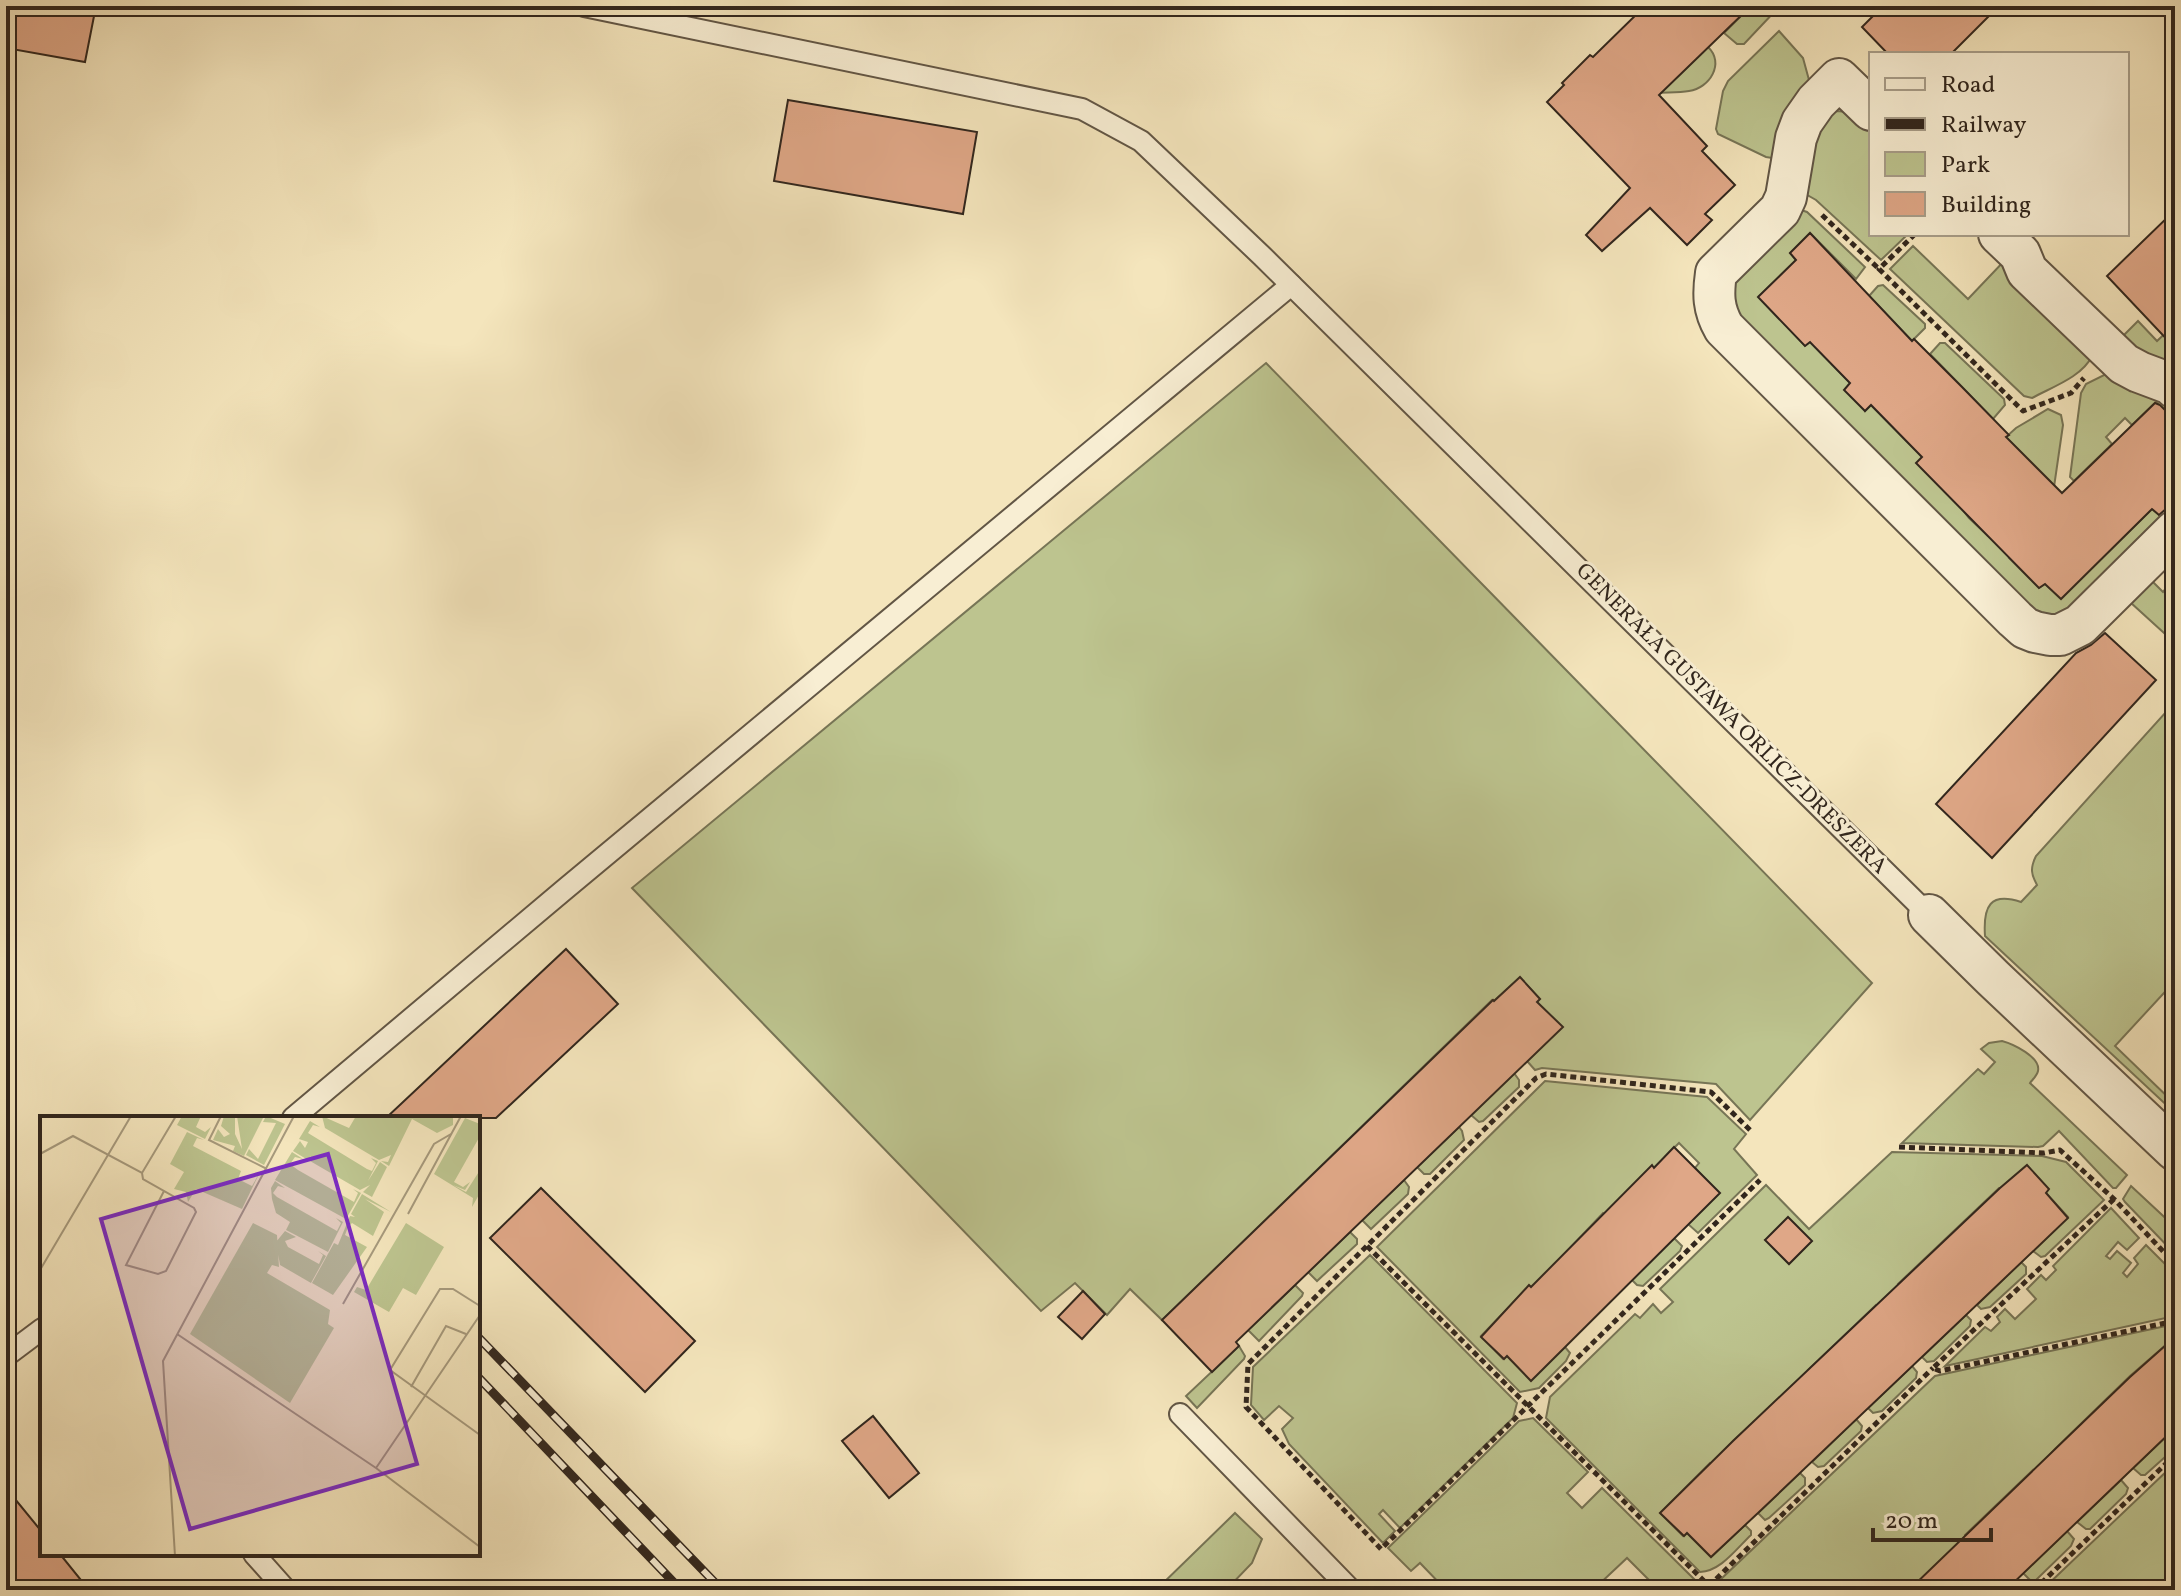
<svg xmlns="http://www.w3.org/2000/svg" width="2181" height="1596" font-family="Vollkorn,serif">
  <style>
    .green { fill: #bdc48f; stroke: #777556; stroke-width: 2; fill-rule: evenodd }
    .building { fill: #dfa787; stroke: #31261d; stroke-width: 2 }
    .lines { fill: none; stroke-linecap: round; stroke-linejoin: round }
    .lane-casing { stroke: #625645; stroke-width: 24 }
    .street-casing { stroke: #625645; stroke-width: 44 }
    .path { stroke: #31261d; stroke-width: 5; stroke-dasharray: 6 4; stroke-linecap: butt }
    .lane { stroke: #f8eed3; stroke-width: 20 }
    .street { stroke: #f8eed3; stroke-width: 40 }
    .rail-casing { stroke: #31261d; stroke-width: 9 }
    .rail { stroke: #f8eed3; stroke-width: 6; stroke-dasharray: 18; stroke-linecap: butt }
    .labels { text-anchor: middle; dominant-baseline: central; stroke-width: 6; stroke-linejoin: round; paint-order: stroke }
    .street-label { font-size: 22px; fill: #31261d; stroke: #f8eed3 }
    .inset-road { fill: none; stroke: #a6997c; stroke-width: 2 }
    .view { fill: #7b2cbf; fill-opacity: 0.15; stroke: #7b2cbf; stroke-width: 4 }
    .inset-edge { fill: none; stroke: #31261d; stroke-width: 4 }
  </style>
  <rect width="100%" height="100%" fill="#f4e5bc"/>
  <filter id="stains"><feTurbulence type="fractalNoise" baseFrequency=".0025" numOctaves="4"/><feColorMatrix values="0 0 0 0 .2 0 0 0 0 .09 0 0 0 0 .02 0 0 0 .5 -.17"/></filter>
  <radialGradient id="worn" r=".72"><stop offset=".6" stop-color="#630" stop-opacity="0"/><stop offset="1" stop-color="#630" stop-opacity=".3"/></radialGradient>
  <g class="green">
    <polygon points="1751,6 1777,6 1777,9 1744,44 1737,44 1724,33"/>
    <polygon points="1779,31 1803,58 1809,80 1778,155 1772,158 1766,157 1718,134 1716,129 1723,91 1728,81"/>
    <path d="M 1708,47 C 1725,63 1710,88 1689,91 C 1678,93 1666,92 1655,93 L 1673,81 Z"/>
    <polygon points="1836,111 1849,112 1871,125 1871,234 1908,234 1881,260 1816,200 1802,192 1820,121"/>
    <polygon points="1798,209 1807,212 1865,267 1856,279 1810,233 1790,253 1796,260 1759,296 1805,346 1810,342 1850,383 1865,411 1871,405 1922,457 1969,518 1988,536 2014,551 2009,558 2039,588 2045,584 2061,598 2152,509 2163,518 2076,613 2047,623 1735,319 1731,276"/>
    <path d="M 1913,246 L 1968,299 L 2007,258 L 2092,356 C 2082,377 2052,387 2032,398 L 2024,396 L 1890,269 Z"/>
    <polygon points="1883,285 1925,324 1925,328 1912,341 1869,296 1878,286"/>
    <polygon points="2138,321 2157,341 2175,324 2175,375 2155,364 2122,337"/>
    <polygon points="1940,343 1945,343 2004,399 2005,405 1993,419 1930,354"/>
    <polygon points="1266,363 1872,983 1750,1120 1716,1084 1542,1068 1535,1070 1527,1061 1562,1027 1537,1002 1540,999 1520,978 1494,1001 1492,1000 1162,1320 1130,1289 1107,1315 1075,1283 1041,1311 632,888"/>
    <polygon points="2110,372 2175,404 2175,420 2156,402 2132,425 2125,418 2106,437 2112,444 2074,481 2070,477 2081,393 2086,384"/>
    <polygon points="2048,409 2061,415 2063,425 2054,487 2006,437 2016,428"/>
    <polygon points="2147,576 2163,592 2173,580 2175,583 2175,643 2130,602"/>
    <path d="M 2175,702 L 2175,981 L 2115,1046 L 2175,1104 L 2175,1113 L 1985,936 C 1983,906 1990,892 2021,902 L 2037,885 C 2031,874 2030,868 2036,856 Z"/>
    <path d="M 2002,1041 C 2013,1044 2041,1057 2038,1071 C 2037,1076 2032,1080 2030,1083 L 2127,1175 L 2116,1188 L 2113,1188 L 2059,1131 L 2043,1146 L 2038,1147 L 1902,1143 L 1978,1069 L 1984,1074 L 1995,1062 L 1981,1049 L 1989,1043 Z"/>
    <polygon points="1514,1073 1519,1080 1519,1087 1483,1121 1479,1122 1471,1115"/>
    <polygon points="1545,1081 1707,1097 1746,1134 1734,1149 1757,1175 1698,1233 1688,1224 1719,1193 1695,1168 1699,1163 1679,1143 1606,1215 1603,1213 1532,1288 1529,1286 1481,1336 1503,1359 1507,1356 1531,1380 1565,1347 1570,1353 1566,1361 1539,1388 1520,1392 1377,1247"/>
    <polygon points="1459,1127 1462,1131 1464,1140 1430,1174 1424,1174 1417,1167"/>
    <path d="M 1892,1152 L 2042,1156 L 2066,1162 L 2104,1200 L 2045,1256 L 2041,1257 L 2033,1251 L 2068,1217 L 2046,1193 L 1999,1188 L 1898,1284 L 1899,1286 L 1878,1306 L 1876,1305 L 1808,1370 L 1809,1372 L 1733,1441 L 1712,1464 L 1710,1463 L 1660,1513 L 1683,1536 L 1687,1533 L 1711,1557 L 1745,1525 L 1751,1531 L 1751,1535 C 1736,1549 1721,1571 1700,1572 L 1546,1418 L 1550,1397 L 1635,1314 L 1640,1318 L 1653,1304 L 1661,1313 L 1673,1302 L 1660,1289 L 1766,1185 L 1809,1229 ZM 1766,1240 L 1811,1242 L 1789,1264 Z"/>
    <polygon points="1404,1180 1409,1187 1408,1194 1371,1229 1362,1220"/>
    <polygon points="2131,1186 2175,1227 2175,1254 2125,1202 2123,1199"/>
    <polygon points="2111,1208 2139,1238 2127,1250 2118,1242 2106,1256 2110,1259 2117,1251 2131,1263 2123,1273 2127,1277 2138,1264 2134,1258 2146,1245 2175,1274 2175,1316 1945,1366 1985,1327 1991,1331 2000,1322 1997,1317 2005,1309 2015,1319 2036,1299 2027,1289 2041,1275 2046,1280 2056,1270 2053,1266"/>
    <polygon points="1350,1232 1357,1239 1357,1244 1317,1281 1308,1272"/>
    <polygon points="1674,1238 1682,1246 1680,1251 1643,1286 1637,1285 1632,1280"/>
    <polygon points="1370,1255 1517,1403 1513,1418 1400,1528 1383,1510 1379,1514 1395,1531 1383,1543 1289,1444 1282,1429 1293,1418 1279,1406 1264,1420 1251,1405 1253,1367"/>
    <polygon points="2021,1262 2026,1267 2026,1274 1990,1307 1981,1309 1977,1305"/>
    <polygon points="1295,1285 1303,1293 1302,1296 1259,1341 1248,1330"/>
    <polygon points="1966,1315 1971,1320 1970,1326 1934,1361 1927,1362 1922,1357"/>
    <polygon points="2175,1324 2175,1337 2130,1376 2055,1449 2035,1472 2033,1470 1965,1535 1966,1538 1909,1590 1721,1590 1720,1580 1935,1376"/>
    <polygon points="1239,1346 1245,1356 1244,1359 1197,1408 1186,1396"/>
    <polygon points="1912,1366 1917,1372 1916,1378 1882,1411 1873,1413 1868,1408"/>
    <polygon points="1533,1418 1588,1472 1567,1493 1582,1508 1602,1488 1695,1580 1670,1590 1659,1590 1627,1558 1593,1590 1446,1590 1420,1563 1411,1571 1388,1548 1519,1421"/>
    <polygon points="1856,1419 1862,1426 1861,1431 1824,1466 1818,1467 1812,1462"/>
    <polygon points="2175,1428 2175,1448 2145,1475 2141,1475 2133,1468"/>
    <polygon points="2169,1469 2175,1475 2175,1590 2042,1590"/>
    <polygon points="1800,1473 1805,1478 1805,1485 1769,1518 1765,1520 1758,1513"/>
    <polygon points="2121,1480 2128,1488 2126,1494 2090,1529 2086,1529 2077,1522"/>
    <polygon points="1235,1513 1262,1539 1252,1563 1226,1590 1156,1590"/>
    <polygon points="2067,1531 2074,1539 2071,1546 2035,1581 2030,1580 2023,1573"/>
  </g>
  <g class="building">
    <polygon points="6,6 96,6 85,62 6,48"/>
    <polygon points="1645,6 1751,6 1659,95 1707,146 1702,151 1735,185 1705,214 1712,220 1687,245 1650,208 1602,251 1586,235 1630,188 1547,102 1564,85 1562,83 1590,55 1593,57"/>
    <polygon points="1883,6 1999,6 1951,54 1888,54 1862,27"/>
    <polygon points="788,100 977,132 963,214 774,181"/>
    <polygon points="2175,210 2175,348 2107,276"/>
    <polygon points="1810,233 1912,341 1914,339 1962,387 2009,435 2006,437 2062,493 2155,403 2160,405 2175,420 2175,501 2159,515 2152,509 2061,599 2045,584 2039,588 1916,463 1922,457 1871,405 1865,411 1844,390 1850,383 1810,342 1805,346 1758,297 1796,260 1790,253"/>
    <polygon points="2105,633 2156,680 1992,858 1936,804 2076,653 2091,645"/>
    <polygon points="566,949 618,1004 496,1118 386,1118"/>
    <polygon points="1520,977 1540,999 1537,1002 1563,1027 1236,1342 1239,1346 1212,1372 1162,1320 1493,1000 1494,1001"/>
    <polygon points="1674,1147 1720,1193 1531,1381 1507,1356 1504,1359 1481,1337 1529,1285 1531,1287 1652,1165 1654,1168"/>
    <polygon points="2027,1165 2049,1189 2046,1193 2068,1218 1758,1513 1711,1557 1687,1533 1684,1536 1660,1513 1733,1441 2000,1188"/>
    <polygon points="541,1188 695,1341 645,1392 490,1238"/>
    <polygon points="1788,1217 1812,1241 1789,1264 1765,1240"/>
    <polygon points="1083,1291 1105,1314 1082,1339 1058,1317"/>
    <polygon points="2175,1337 2175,1428 2006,1590 1909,1590 2130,1377"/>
    <polygon points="873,1416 919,1473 889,1498 842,1441"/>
    <polygon points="6,1488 42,1532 42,1554 60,1554 89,1590 6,1590"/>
  </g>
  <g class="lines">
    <defs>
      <g id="lane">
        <polyline points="584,6 1082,109 1141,141 1262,256 1929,915"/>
        <polyline points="293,1118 564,890 1291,285"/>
        <polyline points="6,1356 42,1329"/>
        <polyline points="1180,1414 1351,1590"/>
        <polyline points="254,1554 286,1590"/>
      </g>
      <g id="street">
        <path d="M 1871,110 L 1839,79 L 1816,102 L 1802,122 L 1796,138 L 1786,197 L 1780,210 L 1716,273 C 1713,294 1713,309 1724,328 L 2015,619 L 2025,628 L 2035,632 L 2050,635 L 2060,635 L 2080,625 L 2175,531"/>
        <polyline points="1999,234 2020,254 2027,271 2124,364 2139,372 2171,384 2175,388"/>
        <polyline points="1929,915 1993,978 2175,1150"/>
      </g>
    </defs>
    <use href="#lane" class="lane-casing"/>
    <use href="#street" class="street-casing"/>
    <g class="path">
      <polyline points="1822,215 1879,269"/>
      <polyline points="1915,234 1879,269 2023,411 2071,393 2084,378"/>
      <polyline points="1750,1130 1711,1092 1546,1074 1536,1078 1248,1364 1246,1407 1381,1549 1760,1180"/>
      <polyline points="1899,1147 2044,1153 2060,1150 2114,1199 2175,1264"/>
      <polyline points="2114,1199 1933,1368 1940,1371 2175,1321"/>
      <polyline points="1367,1246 1713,1590"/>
      <polyline points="1709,1586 1933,1368"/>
      <polyline points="1679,1590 1704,1581"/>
      <polyline points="2034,1590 2175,1455"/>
    </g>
    <use href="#lane" class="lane"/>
    <use href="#street" class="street"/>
    <defs>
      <g id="rail">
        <polyline points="478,1337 722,1590"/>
        <polyline points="478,1377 681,1590"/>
      </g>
    </defs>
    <use href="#rail" class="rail-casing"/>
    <use href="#rail" class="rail"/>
  </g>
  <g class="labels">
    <g class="street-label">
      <text transform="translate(1731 719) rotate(45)">GENERAŁA GUSTAWA ORLICZ-DRESZERA</text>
    </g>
  </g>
  <g transform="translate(40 1116)">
    <rect width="440" height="440" fill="#f4e5bc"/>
    <path d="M 142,0 L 161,0 L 156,11 L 165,16 L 171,11 L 165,23 L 137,9 ZM 184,0 L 195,0 L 195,18 L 202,33 L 197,0 L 224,0 L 204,40 L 193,35 L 195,30 L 173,24 L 178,13 L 184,21 L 190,18 L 181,10 ZM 226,0 L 245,8 L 224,49 L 206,39 L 209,33 L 218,43 L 236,7 L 223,6 ZM 282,0 L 309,12 L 316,0 L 413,0 L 413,9 L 397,17 L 372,3 L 349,50 L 341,45 L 348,46 L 351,39 L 339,44 L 285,12 ZM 425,2 L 440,8 L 440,20 L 414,66 L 423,71 L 430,66 L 425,74 L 413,69 L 426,76 L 440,54 L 440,77 L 432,91 L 433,82 L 394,58 ZM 270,5 L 280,11 L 273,9 L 268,17 L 327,53 L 332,55 L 336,47 L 331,42 L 338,45 L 328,65 L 340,46 L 347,51 L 332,81 L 323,76 L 330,69 L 320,74 L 270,45 L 271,40 L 268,44 L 253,35 L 260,25 L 265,32 L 268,26 L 259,23 ZM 147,16 L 164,24 L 157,22 L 153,30 L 201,55 L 198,63 L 212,70 L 221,54 L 202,93 L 156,73 L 148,86 L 146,76 L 134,73 L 144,56 L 130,48 ZM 252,36 L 263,43 L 255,41 L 250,48 L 258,54 L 314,86 L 318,77 L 313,73 L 321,77 L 306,103 L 235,64 ZM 235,65 L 245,72 L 238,70 L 233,77 L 237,81 L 297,115 L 301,107 L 296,102 L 303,106 L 288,136 L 246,114 L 250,106 L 236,97 L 232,83 L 231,72 ZM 322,78 L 351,96 L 325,83 L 344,96 L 333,120 L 312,107 L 308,111 L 305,119 L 327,131 L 293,179 L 272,167 L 294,127 L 298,129 L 310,100 L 315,101 L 311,98 ZM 213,107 L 237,119 L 239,151 L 232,149 L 227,157 L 290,194 L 288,208 L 294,212 L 250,287 L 150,218 ZM 366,107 L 404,131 L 376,179 L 363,172 L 349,196 L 314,176 L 317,171 L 326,174 ZM 245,115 L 256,121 L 245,125 L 248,131 L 279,148 L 283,139 L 278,135 L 286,140 L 271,167 L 240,149 L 236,126 Z" fill="#bdc48f"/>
    <path class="inset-road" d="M 181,0 L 169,24 L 227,53M 0,38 L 33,20 L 102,57 L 136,0M 102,57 L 103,63 L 154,92 L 156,96 L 126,155 L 118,158 L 86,149 L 124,75M 368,98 L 421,0M 0,154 L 91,0M 303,188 L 394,28 L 411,18M 440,190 L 413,173 L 400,173 L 350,254 L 440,319M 137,218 L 336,352 L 440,431M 371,271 L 406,210 L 426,218M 336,352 L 440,199M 135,440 L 123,245 L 254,0"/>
    <path class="view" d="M 288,38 L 377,348 L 150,413 L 61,103 Z"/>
    <rect width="440" height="440" class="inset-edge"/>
  </g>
  <rect width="2181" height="1596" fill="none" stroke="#f4e5bc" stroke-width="32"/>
  <rect x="8" y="8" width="2165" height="1580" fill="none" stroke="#31261d" stroke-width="4"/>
  <rect x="16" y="16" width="2149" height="1564" fill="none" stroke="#31261d" stroke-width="2"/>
  <rect x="1869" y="52" width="260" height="184" fill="#f8eed3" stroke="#a89e8a" stroke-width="2"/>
  <rect x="1885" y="78" width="40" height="12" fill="#f8eed3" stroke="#a89e8a" stroke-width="2"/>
  <text x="1941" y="92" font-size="24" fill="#31261d">Road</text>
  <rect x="1885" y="118" width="40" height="12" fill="#31261d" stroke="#a89e8a" stroke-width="2"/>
  <text x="1941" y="132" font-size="24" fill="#31261d">Railway</text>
  <rect x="1885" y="152" width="40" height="24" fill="#bdc48f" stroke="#a89e8a" stroke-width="2"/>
  <text x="1941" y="172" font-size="24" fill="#31261d">Park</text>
  <rect x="1885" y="192" width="40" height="24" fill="#dfa787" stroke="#a89e8a" stroke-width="2"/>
  <text x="1941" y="212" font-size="24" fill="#31261d">Building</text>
  <path d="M1873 1528v12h118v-12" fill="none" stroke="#31261d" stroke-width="4"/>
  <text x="1885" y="1528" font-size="24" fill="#31261d" stroke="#f8eed3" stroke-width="6" paint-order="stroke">20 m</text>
  <rect width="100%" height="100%" filter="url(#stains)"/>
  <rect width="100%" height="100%" fill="url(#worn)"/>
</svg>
